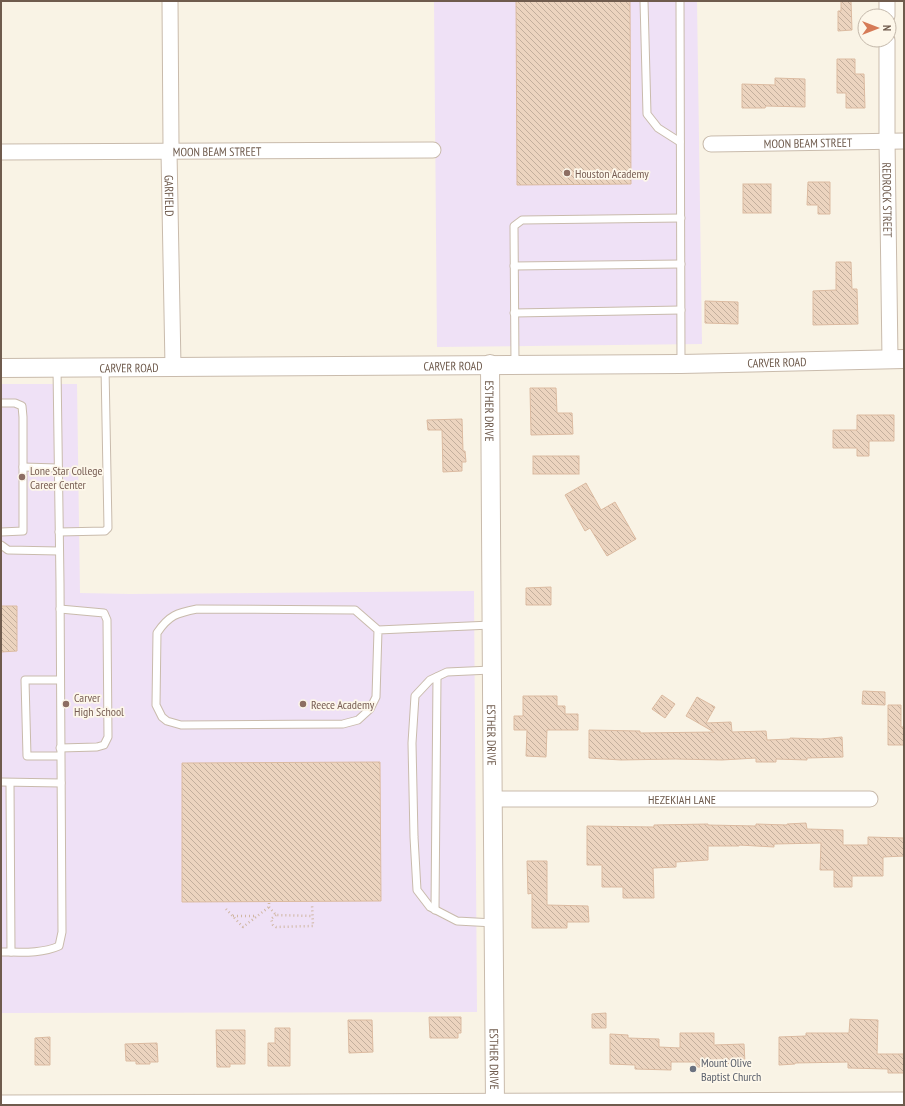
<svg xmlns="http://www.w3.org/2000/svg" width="905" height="1106" font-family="'PT Sans Narrow',sans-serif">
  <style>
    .education { fill: #efe1f6 }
    .building { fill: url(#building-back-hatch); stroke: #dcbba1 }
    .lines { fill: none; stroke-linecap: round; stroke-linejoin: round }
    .service-casing { stroke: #c9bbac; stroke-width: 9 }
    .minor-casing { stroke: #c9bbac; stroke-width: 17 }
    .tertiary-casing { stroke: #c9bbac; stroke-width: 20 }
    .path { stroke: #d0b7a3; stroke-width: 2.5; stroke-dasharray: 1 3; stroke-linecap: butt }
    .service { stroke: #fff; stroke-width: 7 }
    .minor { stroke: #fff; stroke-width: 15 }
    .tertiary { stroke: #fff; stroke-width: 18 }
    .education-dot { fill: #8d6e63; stroke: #fdf7ea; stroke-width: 1.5 }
    .worship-dot { fill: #6b7280; stroke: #fdf7ea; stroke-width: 1.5 }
    .labels { text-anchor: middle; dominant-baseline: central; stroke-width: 3.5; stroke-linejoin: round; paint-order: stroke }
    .street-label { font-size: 12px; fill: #6f5b4d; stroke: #fdf7ea }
    .education-label { font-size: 12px; fill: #785e54; stroke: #fdf7ea; text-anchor: start }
    .worship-label { font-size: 12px; fill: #5b616d; stroke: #fdf7ea; text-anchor: start }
  </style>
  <defs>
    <pattern id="building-back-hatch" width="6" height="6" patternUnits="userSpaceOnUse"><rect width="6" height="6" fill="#ecd4bf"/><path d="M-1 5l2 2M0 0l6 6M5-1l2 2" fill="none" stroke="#c3af9d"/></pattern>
  </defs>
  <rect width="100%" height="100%" fill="#f9f3e5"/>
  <g class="education">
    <polygon points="434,1 697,1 702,344 437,347"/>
    <polygon points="1,384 77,384 80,593 130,594 474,591 477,1012 1,1013"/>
  </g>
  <g class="building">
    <polygon points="516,1 630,1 631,184 517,185"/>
    <polygon points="841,1 851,1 852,30 838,31 838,11 841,11"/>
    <polygon points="837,59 855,59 855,74 864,74 865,108 846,108 846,93 837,93"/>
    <polygon points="775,78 805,79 805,107 766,106 765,108 742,108 742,84 775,85"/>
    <polygon points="808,182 830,182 830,214 818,214 818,205 807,205"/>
    <rect x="743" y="184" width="28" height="29"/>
    <polygon points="836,262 851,262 852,289 857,289 858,324 813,325 813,291 836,290"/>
    <polygon points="705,301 738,302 738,324 705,323"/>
    <polygon points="530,388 556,388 557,413 572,413 573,434 531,435"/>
    <polygon points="857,415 894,415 894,441 869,441 869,456 857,456 857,448 833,448 833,430 857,430"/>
    <polygon points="462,419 463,451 465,451 466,462 462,462 462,471 443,472 442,430 428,430 427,420"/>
    <rect x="533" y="456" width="46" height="18"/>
    <polygon points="586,483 601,510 615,502 636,539 607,556 590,528 585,531 565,495"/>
    <polygon points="551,587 551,605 526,605 526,588"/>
    <polygon points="1,606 17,606 17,651 1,652"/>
    <polygon points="863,691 885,692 885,705 862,704"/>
    <polygon points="662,695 675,704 665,718 652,709"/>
    <polygon points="523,696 557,696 557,706 565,706 565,714 578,714 578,730 547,730 546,757 526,756 527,730 514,730 514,716 523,716"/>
    <polygon points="697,697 715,707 706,723 731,722 732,732 766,731 767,740 790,739 790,738 821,739 842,737 843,757 807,758 807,760 776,759 776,762 756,762 756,758 722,760 675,759 621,760 589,758 589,730 640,731 640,733 714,732 686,716"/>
    <polygon points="888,705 901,705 901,727 904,727 904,745 888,745"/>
    <polygon points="380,762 381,901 182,902 182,763"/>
    <polygon points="806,823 807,829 843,830 843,845 868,845 868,837 904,838 904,856 883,857 883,876 852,876 852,887 834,887 834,870 820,870 821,843 774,844 774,847 739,845 739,846 708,846 708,860 676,862 676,867 653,868 654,898 623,898 623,887 602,887 602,865 587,865 587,826 654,827 654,825 708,824 708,825 756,826 756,824 787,825 787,824"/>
    <polygon points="527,861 547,861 547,905 588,906 589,922 567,922 567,928 532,928 532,893 528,894"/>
    <polygon points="606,1013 606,1028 592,1028 592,1014"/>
    <polygon points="429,1017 461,1017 461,1033 458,1033 458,1038 430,1038"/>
    <polygon points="850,1019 878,1020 877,1054 904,1054 904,1073 888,1073 888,1069 848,1068 848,1062 795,1063 795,1064 779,1065 779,1037 806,1036 806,1033 849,1033"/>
    <polygon points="348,1020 372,1020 373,1052 349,1053"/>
    <polygon points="275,1028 290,1028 290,1066 268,1066 268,1043 275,1043"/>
    <polygon points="216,1030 245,1030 245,1064 230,1064 230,1067 217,1067"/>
    <polygon points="680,1033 714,1033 714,1045 744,1044 745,1063 714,1064 714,1067 696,1067 696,1062 671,1062 671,1070 635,1069 635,1065 610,1064 610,1034 628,1035 628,1038 659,1039 659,1047 680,1048"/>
    <polygon points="50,1037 50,1065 35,1065 35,1038"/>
    <polygon points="157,1043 158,1062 150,1062 150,1064 136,1064 136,1061 126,1061 125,1044"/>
  </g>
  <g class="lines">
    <defs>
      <g id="service">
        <polyline points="644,1 647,114 658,128 680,142"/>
        <polyline points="680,1 681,364"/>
        <polyline points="514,266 681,264"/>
        <polyline points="514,313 681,310"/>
        <polyline points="515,364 514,226 522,220 681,218"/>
        <polyline points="1,403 15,403 22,406 23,417 23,531 1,532"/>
        <polyline points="23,467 58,468"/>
        <polyline points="59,532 105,531 108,528 105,367"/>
        <polyline points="1,545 8,550 59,551"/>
        <polyline points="60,609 104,613 107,620 108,737 104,745 97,747 60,748"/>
        <path d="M 378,630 L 376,697 L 370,709 L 358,720 L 343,724 L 181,725 L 167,721 L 162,717 L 156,705 L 157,633 C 169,615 177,613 197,609 L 355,610 L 378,630 L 491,625"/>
        <polyline points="491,670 447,672 430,680 415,696 412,743 414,837 417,890 430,907 457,921 494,923"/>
        <polyline points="60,680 25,680 27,756 60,756"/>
        <polyline points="1,782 61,783"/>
        <polyline points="10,783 11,952"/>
        <polyline points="435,910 437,677"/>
        <path d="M 1,952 C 20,952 41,954 59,946 L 62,932 L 60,583 L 57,368"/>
      </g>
      <g id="minor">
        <path id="s1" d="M 170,1 L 171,146 L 169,152 L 173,366"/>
        <polyline points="887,16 887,1"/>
        <path id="s2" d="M 887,40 L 887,140 L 890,359"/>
        <path id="s3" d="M 711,144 L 904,141"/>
        <path id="s4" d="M 1,152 C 145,152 289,150 433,150"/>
        <path id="s5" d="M 493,799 L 870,799"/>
        <polyline points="1,1103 904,1100"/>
      </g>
      <g id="tertiary">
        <path id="s6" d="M 490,364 C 490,611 494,858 495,1105"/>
        <path id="s7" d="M 1,368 L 681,364 L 904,359"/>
      </g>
    </defs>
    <use href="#service" class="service-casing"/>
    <use href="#minor" class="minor-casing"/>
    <use href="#tertiary" class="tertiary-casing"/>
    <g class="path">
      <polyline points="269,903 269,907 276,915 313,916"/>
      <polyline points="226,909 243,927 269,907"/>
      <polyline points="276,915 271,919 273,925 276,927 313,926 312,904"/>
      <polyline points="233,916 257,916"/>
    </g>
    <use href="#service" class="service"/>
    <use href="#minor" class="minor"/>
    <use href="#tertiary" class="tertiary"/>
  </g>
  <g class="education-dot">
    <circle cx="567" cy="173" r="4"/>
    <circle cx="22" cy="477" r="4"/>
    <circle cx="66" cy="704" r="4"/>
    <circle cx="303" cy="704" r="4"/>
  </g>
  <circle class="worship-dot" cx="693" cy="1069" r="4"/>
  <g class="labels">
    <g class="street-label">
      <text stroke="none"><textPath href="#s3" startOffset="97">MOON BEAM STREET</textPath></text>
      <text stroke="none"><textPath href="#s4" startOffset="216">MOON BEAM STREET</textPath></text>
      <text stroke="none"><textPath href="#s1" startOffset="195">GARFIELD</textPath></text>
      <text stroke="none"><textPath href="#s2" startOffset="160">REDROCK STREET</textPath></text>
      <text stroke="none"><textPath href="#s7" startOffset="776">CARVER ROAD</textPath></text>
      <text stroke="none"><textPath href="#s7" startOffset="452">CARVER ROAD</textPath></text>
      <text stroke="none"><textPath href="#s7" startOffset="128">CARVER ROAD</textPath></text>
      <text stroke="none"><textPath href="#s6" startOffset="47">ESTHER DRIVE</textPath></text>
      <text stroke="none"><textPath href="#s6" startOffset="371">ESTHER DRIVE</textPath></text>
      <text stroke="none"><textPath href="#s5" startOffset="189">HEZEKIAH LANE</textPath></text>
      <text stroke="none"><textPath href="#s6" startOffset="695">ESTHER DRIVE</textPath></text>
    </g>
    <g class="education-label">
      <text x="575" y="173">Houston Academy</text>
      <text x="30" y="470">Lone Star College<tspan x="30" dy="14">Career Center</tspan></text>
      <text x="74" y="697">Carver<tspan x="74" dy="14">High School</tspan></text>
      <text x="311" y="704">Reece Academy</text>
    </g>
    <g class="worship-label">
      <text x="701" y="1062">Mount Olive<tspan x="701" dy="14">Baptist Church</tspan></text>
    </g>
  </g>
  <rect width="905" height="1106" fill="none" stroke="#6f5b4d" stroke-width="4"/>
  <g transform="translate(877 28) rotate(90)"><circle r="19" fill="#fdf7ea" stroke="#c4b9ab"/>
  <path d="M0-3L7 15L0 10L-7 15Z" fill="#d67b57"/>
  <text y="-6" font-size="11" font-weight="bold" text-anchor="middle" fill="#6f5b4d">N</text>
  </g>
</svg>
